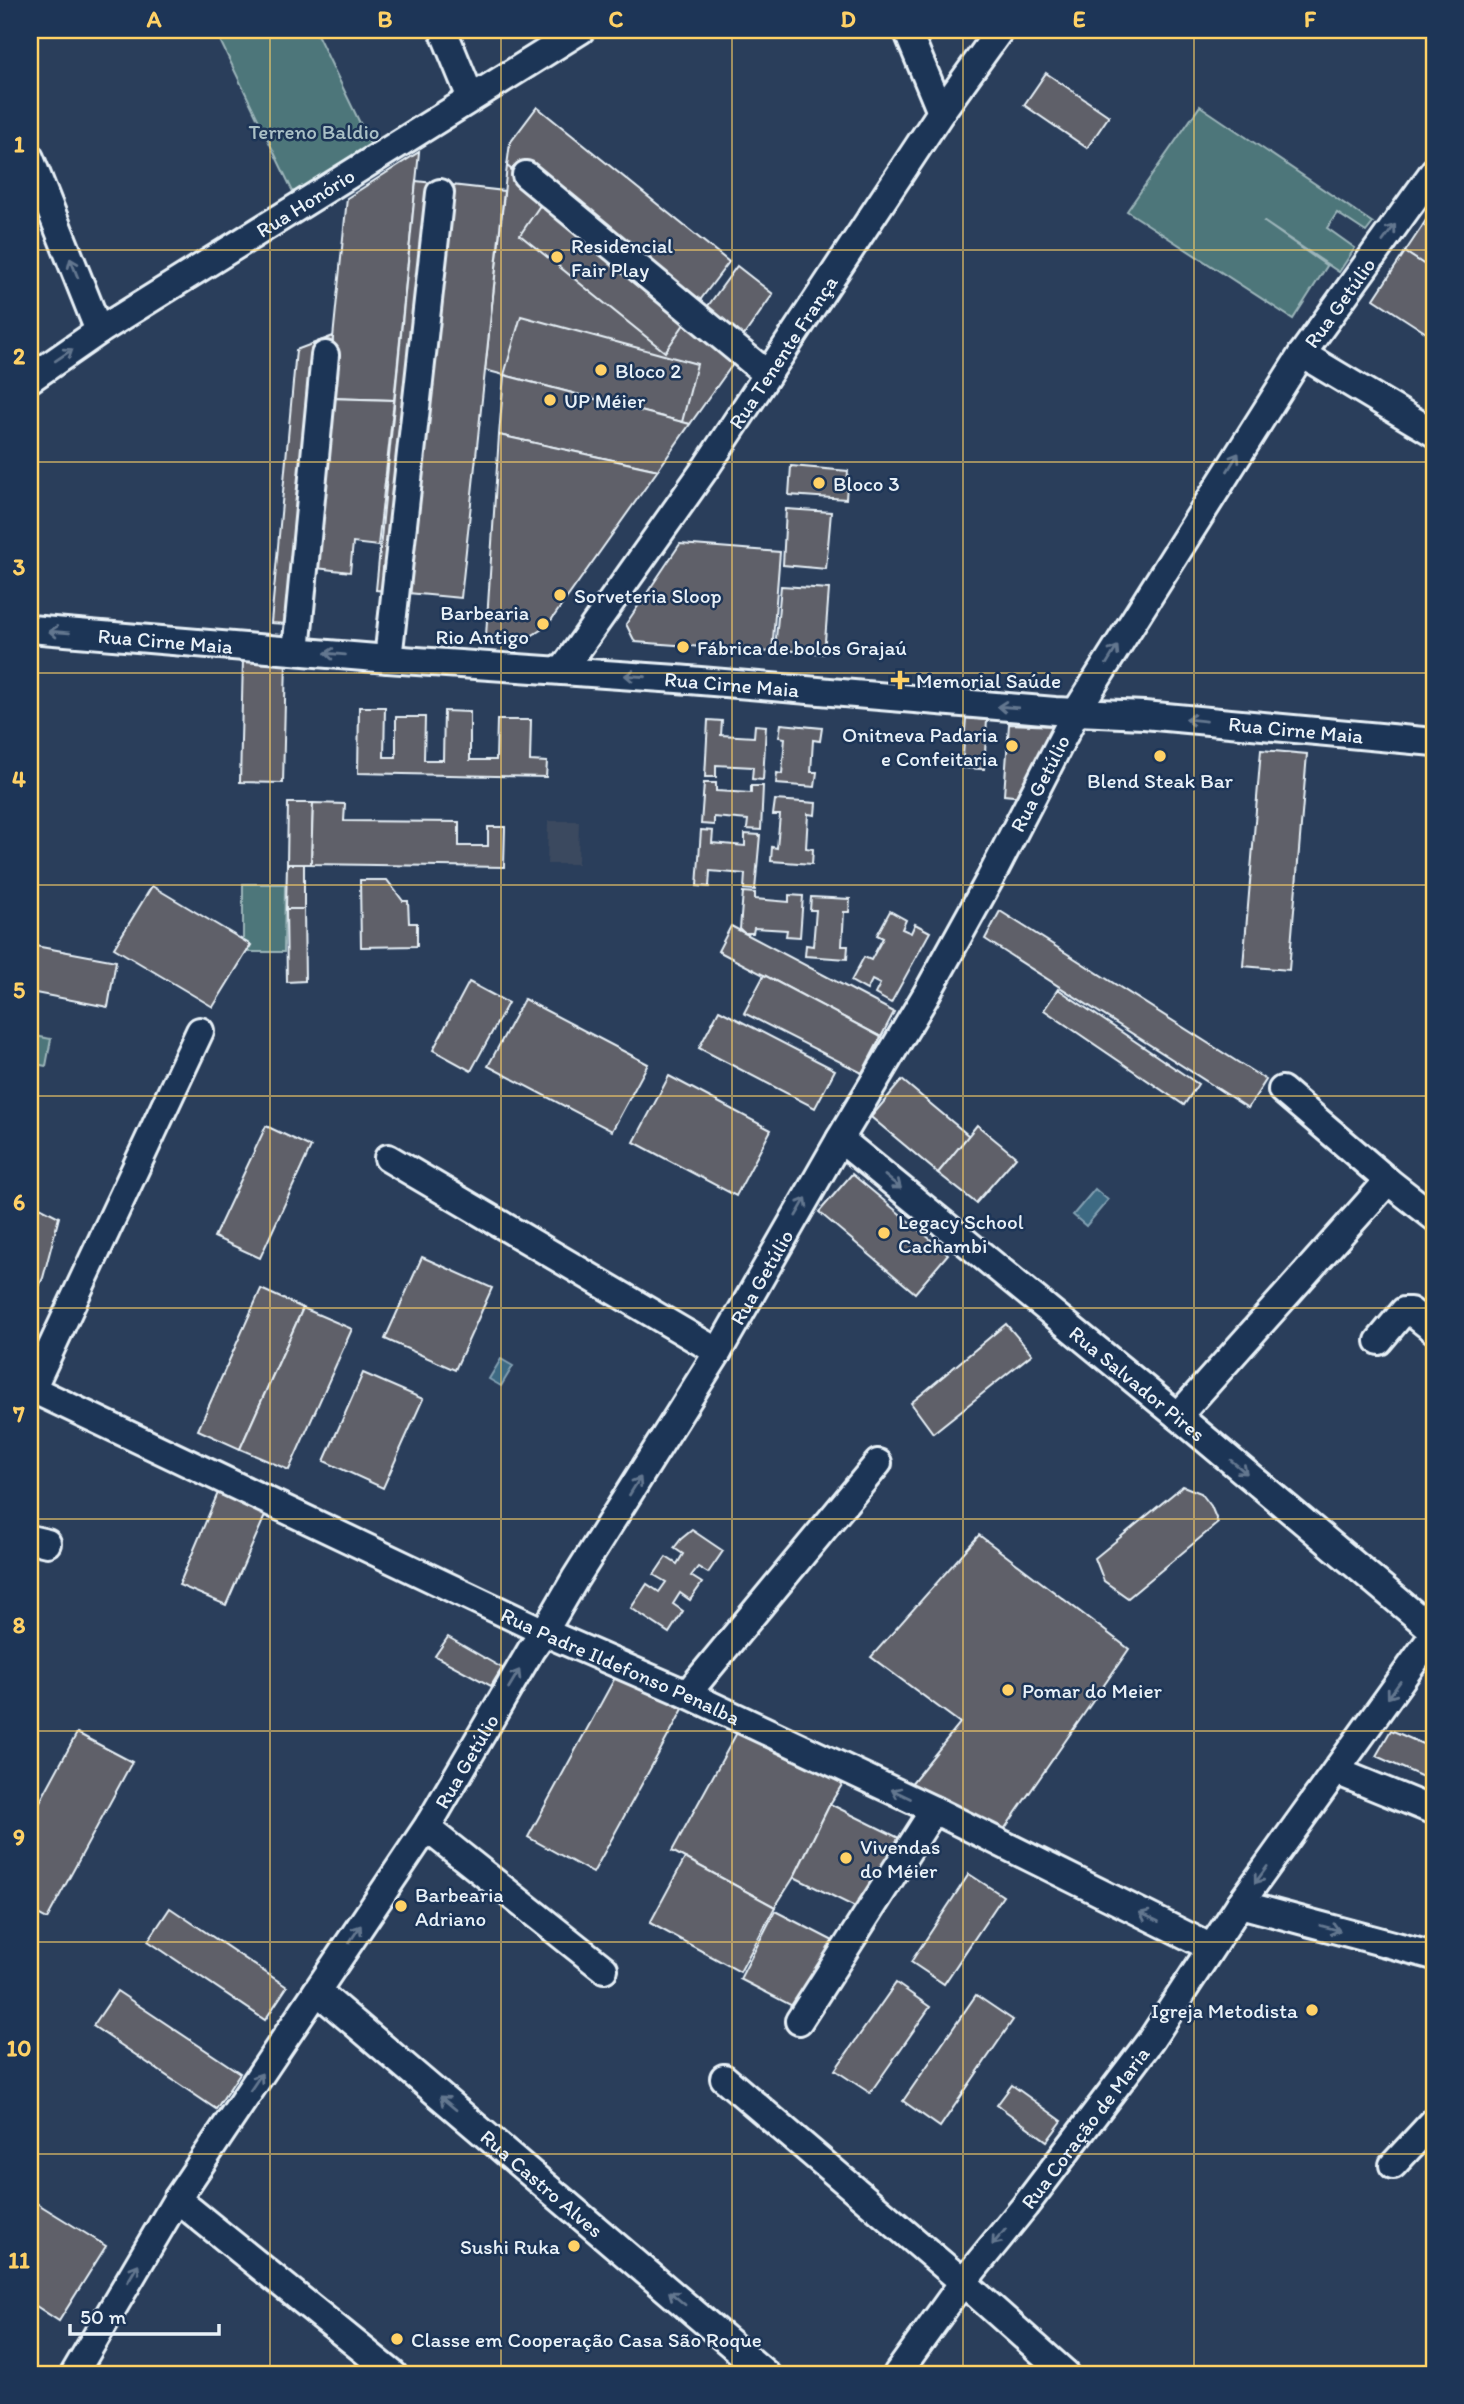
<svg xmlns="http://www.w3.org/2000/svg" width="1464" height="2404" font-family="Itim,sans-serif">
  <style>
    .built { fill: #3a485f }
    .green { fill: #4e767a; stroke: #9bb4b9; stroke-width: 2 }
    .water { fill: #3e6a83; stroke: #82a0b2; stroke-width: 2 }
    .building { fill: #5f6169; stroke: #e8f1f8; stroke-width: 2 }
    .lines { fill: none; stroke-linecap: round; stroke-linejoin: round }
    .minor-casing { stroke: #e8f1f8; stroke-width: 32 }
    .minor { stroke: #1d3557; stroke-width: 26 }
    .oneway { stroke: #64778f }
    .grid { fill: none; stroke: #ffd166; stroke-width: 2; stroke-opacity: 0.55 }
    .poi-dot { fill: #ffd166; stroke: #1d3557; stroke-width: 2.5 }
    .labels { text-anchor: middle; dominant-baseline: central; stroke-width: 5; stroke-linejoin: round; paint-order: stroke }
    .park-label { font-size: 21px; fill: #aac0c6; stroke: #1d3557 }
    .street-label { font-size: 21px; fill: #e8f1f8; stroke: #1d3557 }
    .poi-label { font-size: 21px; fill: #e8f1f8; stroke: #1d3557; text-anchor: start }
    .neatline { fill: none; stroke: #ffd166; stroke-width: 2.5 }
    .grid-label { font-size: 23px; text-anchor: middle; font-weight: bold; fill: #ffd166 }
  </style>
  <rect width="100%" height="100%" fill="#2a3e5b"/>
  <filter id="ink" filterUnits="userSpaceOnUse"><feTurbulence type="fractalNoise" baseFrequency=".0143" numOctaves="2"/><feDisplacementMap in="SourceGraphic" scale="14" xChannelSelector="R" yChannelSelector="G"/><feConvolveMatrix kernelMatrix="1 2 1 2 8 2 1 2 1" color-interpolation-filters="sRGB"/></filter>
  <g filter="url(#ink)">
    <polygon class="built" points="548,821 579,821 578,864 547,864"/>
    <g class="green">
      <polygon points="215,30 315,30 373,150 296,198"/>
      <polygon points="1200,106 1373,223 1366,232 1337,213 1327,228 1355,248 1339,272 1263,221 1327,266 1293,319 1127,211"/>
      <polygon points="243,884 285,884 284,952 243,952"/>
      <polygon points="30,1035 51,1039 46,1066 30,1063"/>
    </g>
    <g class="water">
      <polygon points="1095,1189 1108,1200 1086,1226 1073,1215"/>
      <polygon points="501,1359 513,1366 501,1386 489,1379"/>
    </g>
    <g class="building">
      <polygon points="1420,30 1434,30 1434,40"/>
      <polygon points="1046,73 1109,116 1087,148 1024,105"/>
      <polygon points="537,107 729,262 698,303 738,357 507,166 510,143"/>
      <polygon points="419,152 394,400 327,398 347,198"/>
      <polygon points="507,166 738,357 690,424 485,370"/>
      <polygon points="416,181 504,191 461,598 376,590"/>
      <polygon points="545,198 689,317 665,352 520,235"/>
      <polygon points="1434,207 1434,232 1423,225"/>
      <polygon points="1423,225 1434,232 1434,271 1405,252"/>
      <polygon points="1405,252 1434,271 1434,338 1374,299"/>
      <polygon points="737,266 773,294 740,341 705,310"/>
      <polygon points="521,316 697,364 682,422 504,375"/>
      <polygon points="333,336 303,625 271,623 296,350"/>
      <polygon points="504,375 690,424 658,470 499,435"/>
      <polygon points="327,398 394,400 378,546 353,543 350,572 308,567"/>
      <polygon points="499,435 658,470 547,626 531,636 486,636"/>
      <polygon points="791,466 848,471 846,499 789,495"/>
      <polygon points="786,509 831,512 826,569 783,565"/>
      <polygon points="680,544 780,552 772,652 635,642 626,624"/>
      <polygon points="781,586 829,589 824,654 775,649"/>
      <polygon points="243,659 286,660 283,783 240,782"/>
      <polygon points="359,707 385,707 384,757 396,757 396,717 425,717 424,760 443,760 444,711 470,712 470,760 496,760 497,720 531,720 530,761 547,762 546,777 358,773"/>
      <polygon points="966,718 987,720 984,769 962,768"/>
      <polygon points="708,720 722,721 721,735 754,737 755,725 766,726 763,780 752,779 753,767 716,765 716,777 705,777"/>
      <polygon points="781,724 822,728 820,741 813,740 811,772 817,772 815,787 776,784 777,773 782,774 785,738 779,737"/>
      <polygon points="1009,724 1055,726 1023,797 1004,795"/>
      <polygon points="1261,750 1307,754 1289,970 1243,966"/>
      <polygon points="704,783 716,783 716,791 751,793 751,786 763,786 761,830 747,829 748,820 714,817 714,825 701,824"/>
      <polygon points="775,800 816,803 815,815 808,814 806,848 813,849 812,864 771,861 772,847 777,848 780,815 773,815"/>
      <polygon points="288,803 313,803 311,864 287,864"/>
      <polygon points="313,803 345,804 344,821 459,822 459,846 488,846 488,827 505,827 504,867 311,864"/>
      <polygon points="701,830 713,831 712,843 745,846 745,834 760,835 755,890 744,889 745,874 710,871 709,887 697,886"/>
      <polygon points="287,864 304,864 304,909 286,909"/>
      <polygon points="360,880 387,880 403,901 408,901 409,923 417,923 417,946 361,947"/>
      <polygon points="152,886 251,945 213,1007 114,948"/>
      <polygon points="743,892 755,893 755,899 789,902 789,895 803,896 800,937 786,936 787,930 754,928 753,933 744,933 740,929"/>
      <polygon points="811,897 850,899 849,912 844,912 842,946 848,946 847,959 805,956 806,945 813,946 816,910 810,910"/>
      <polygon points="286,909 304,909 305,981 287,982"/>
      <polygon points="890,911 906,920 902,929 911,933 915,924 930,932 891,1003 875,994 880,984 872,980 867,990 851,981 864,957 871,960 883,938 877,935"/>
      <polygon points="1000,911 1266,1080 1248,1108 985,939"/>
      <polygon points="731,926 894,1012 881,1037 718,951"/>
      <polygon points="30,945 116,961 108,1007 30,992"/>
      <polygon points="764,975 881,1037 862,1073 744,1013"/>
      <polygon points="469,982 508,1003 471,1071 433,1050"/>
      <polygon points="1058,989 1198,1084 1184,1105 1044,1010"/>
      <polygon points="524,999 648,1064 612,1131 488,1066"/>
      <polygon points="719,1010 835,1070 815,1108 699,1048"/>
      <polygon points="669,1076 771,1130 736,1196 634,1142"/>
      <polygon points="902,1080 969,1136 938,1173 871,1117"/>
      <polygon points="977,1125 1016,1157 976,1203 938,1173"/>
      <polygon points="266,1126 311,1147 260,1258 214,1237"/>
      <polygon points="852,1174 948,1254 915,1293 819,1212"/>
      <polygon points="30,1202 59,1217 43,1278 30,1305"/>
      <polygon points="422,1257 492,1288 455,1370 385,1339"/>
      <polygon points="261,1289 303,1308 240,1449 198,1430"/>
      <polygon points="303,1308 352,1329 289,1470 240,1449"/>
      <polygon points="1006,1324 1032,1354 933,1433 911,1403"/>
      <polygon points="363,1373 423,1399 383,1488 324,1461"/>
      <polygon points="1183,1486 1201,1493 1211,1506 1218,1523 1128,1598 1104,1581 1095,1558"/>
      <polygon points="220,1488 268,1509 226,1605 179,1585"/>
      <polygon points="692,1530 723,1551 708,1573 698,1567 691,1576 702,1583 690,1600 680,1593 673,1604 683,1611 669,1633 631,1608 647,1584 659,1592 666,1582 654,1575 666,1557 677,1564 683,1554 674,1548 681,1539"/>
      <polygon points="979,1535 1129,1649 1003,1831 910,1785 960,1723 871,1657"/>
      <polygon points="448,1637 502,1668 491,1686 435,1656"/>
      <polygon points="617,1674 683,1709 593,1873 528,1837"/>
      <polygon points="740,1727 843,1783 830,1804 794,1877 775,1907 672,1851"/>
      <polygon points="1391,1730 1434,1749 1434,1782 1376,1756"/>
      <polygon points="77,1733 132,1762 47,1919 30,1910 30,1820"/>
      <polygon points="830,1804 899,1838 863,1911 794,1877"/>
      <polygon points="685,1858 775,1907 740,1972 650,1923"/>
      <polygon points="969,1874 1003,1896 944,1984 911,1962"/>
      <polygon points="170,1908 287,1987 265,2020 148,1941"/>
      <polygon points="775,1911 839,1944 804,2012 740,1979"/>
      <polygon points="896,1983 930,2007 870,2093 835,2070"/>
      <polygon points="117,1991 240,2073 216,2109 93,2026"/>
      <polygon points="976,1995 1013,2020 940,2127 903,2101"/>
      <polygon points="1012,2085 1062,2121 1047,2141 997,2105"/>
      <polygon points="30,2199 106,2246 59,2321 30,2302"/>
    </g>
    <g class="lines">
      <defs>
        <g id="minor">
          <polyline points="443,30 471,98"/>
          <polyline points="907,30 941,112"/>
          <polyline points="30,158 99,331"/>
          <polyline points="526,175 767,374"/>
          <polyline points="1302,354 1434,433"/>
          <path id="s1" d="M 30,379 L 99,331 L 581,30"/>
          <path id="s2" d="M 30,629 L 388,659 L 677,679 L 1055,711 L 1144,715 L 1434,742"/>
          <polyline points="296,651 325,355"/>
          <polyline points="388,659 440,193"/>
          <path id="s3" d="M 562,671 L 707,466 L 941,112 L 1000,30"/>
          <polyline points="1282,1090 1388,1181 1434,1217"/>
          <path id="s4" d="M 840,1139 L 1178,1416 L 1434,1631"/>
          <polyline points="388,1158 718,1352"/>
          <polyline points="1379,1341 1404,1311 1410,1311 1434,1330"/>
          <path id="s5" d="M 30,1388 L 544,1632 L 687,1694 L 934,1810 L 1210,1947"/>
          <polyline points="32,1389 200,1031"/>
          <polyline points="1178,1416 1388,1181"/>
          <polyline points="30,1539 47,1543"/>
          <polyline points="687,1694 878,1463"/>
          <polyline points="1336,1771 1434,1811"/>
          <polyline points="429,1824 434,1834 604,1969"/>
          <polyline points="1240,1904 1434,1956"/>
          <path id="s6" d="M 317,1991 L 766,2374"/>
          <polyline points="799,2021 934,1810"/>
          <polyline points="724,2078 963,2282 1066,2374"/>
          <polyline points="1393,2165 1434,2121"/>
          <polyline points="177,2199 393,2374"/>
          <path id="s7" d="M 74,2374 L 177,2199 L 429,1824 L 531,1650 L 544,1632 L 575,1579 L 718,1352 L 840,1139 L 926,995 L 990,879 L 1076,712 L 1302,354 L 1434,171"/>
          <path id="s8" d="M 897,2374 L 963,2282 L 1025,2206 L 1151,2040 L 1240,1904 L 1434,1634"/>
        </g>
      </defs>
      <use href="#minor" class="minor-casing"/>
      <use href="#minor" class="minor"/>
    </g>
    <defs><path id="oneway-shaft" d="M-6 0H5M1.5-3L5.5 0L1.5 3" fill="none" stroke-width="1.6" stroke-linecap="round" stroke-linejoin="round" transform="scale(1.75)"/></defs>
    <g class="oneway">
      <use href="#oneway-shaft" transform="translate(1389 233) rotate(-54)"/>
      <use href="#oneway-shaft" transform="translate(74 268) rotate(-112)"/>
      <use href="#oneway-shaft" transform="translate(64 355) rotate(-34)"/>
      <use href="#oneway-shaft" transform="translate(1233 462) rotate(-58)"/>
      <use href="#oneway-shaft" transform="translate(59 632) rotate(-175)"/>
      <use href="#oneway-shaft" transform="translate(335 654) rotate(-175)"/>
      <use href="#oneway-shaft" transform="translate(1112 655) rotate(-58)"/>
      <use href="#oneway-shaft" transform="translate(635 676) rotate(-176)"/>
      <use href="#oneway-shaft" transform="translate(1008 707) rotate(-175)"/>
      <use href="#oneway-shaft" transform="translate(1196 720) rotate(-174)"/>
      <use href="#oneway-shaft" transform="translate(893 1182) rotate(39)"/>
      <use href="#oneway-shaft" transform="translate(801 1207) rotate(-60)"/>
      <use href="#oneway-shaft" transform="translate(1239 1467) rotate(40)"/>
      <use href="#oneway-shaft" transform="translate(635 1486) rotate(-58)"/>
      <use href="#oneway-shaft" transform="translate(514 1679) rotate(-59)"/>
      <use href="#oneway-shaft" transform="translate(1394 1690) rotate(126)"/>
      <use href="#oneway-shaft" transform="translate(901 1794) rotate(-155)"/>
      <use href="#oneway-shaft" transform="translate(1261 1875) rotate(126)"/>
      <use href="#oneway-shaft" transform="translate(1149 1917) rotate(-154)"/>
      <use href="#oneway-shaft" transform="translate(1330 1928) rotate(15)"/>
      <use href="#oneway-shaft" transform="translate(355 1934) rotate(-56)"/>
      <use href="#oneway-shaft" transform="translate(256 2082) rotate(-56)"/>
      <use href="#oneway-shaft" transform="translate(448 2103) rotate(-140)"/>
      <use href="#oneway-shaft" transform="translate(999 2237) rotate(130)"/>
      <use href="#oneway-shaft" transform="translate(133 2273) rotate(-59)"/>
      <use href="#oneway-shaft" transform="translate(677 2298) rotate(-140)"/>
    </g>
  </g>
  <path class="grid" d="M 270,30 L 270,2374M 501,30 L 501,2374M 732,30 L 732,2374M 963,30 L 963,2374M 1194,30 L 1194,2374M 30,250 L 1434,250M 30,462 L 1434,462M 30,673 L 1434,673M 30,885 L 1434,885M 30,1096 L 1434,1096M 30,1308 L 1434,1308M 30,1519 L 1434,1519M 30,1731 L 1434,1731M 30,1942 L 1434,1942M 30,2154 L 1434,2154"/>
  <g class="poi-dot">
    <circle cx="557" cy="257" r="7"/>
    <circle cx="601" cy="370" r="7"/>
    <circle cx="550" cy="400" r="7"/>
    <circle cx="819" cy="483" r="7"/>
    <circle cx="560" cy="595" r="7"/>
    <circle cx="543" cy="624" r="7"/>
    <circle cx="683" cy="647" r="7"/>
    <path d="M896.5 669.5h7v7h7v7h-7v7h-7v-7h-7v-7h7z"/>
    <circle cx="1012" cy="746" r="7"/>
    <circle cx="1160" cy="756" r="7"/>
    <circle cx="884" cy="1233" r="7"/>
    <circle cx="1008" cy="1690" r="7"/>
    <circle cx="846" cy="1858" r="7"/>
    <circle cx="401" cy="1906" r="7"/>
    <circle cx="1312" cy="2010" r="7"/>
    <circle cx="574" cy="2246" r="7"/>
    <circle cx="397" cy="2339" r="7"/>
  </g>
  <g class="labels">
    <g class="park-label">
      <text x="314" y="131">Terreno Baldio</text>
    </g>
    <g class="street-label">
      <text stroke="none"><textPath href="#s1" startOffset="327">Rua Honório</textPath></text>
      <text stroke="none"><textPath href="#s7" startOffset="2429">Rua Getúlio</textPath></text>
      <text stroke="none"><textPath href="#s3" startOffset="388">Rua Tenente França</textPath></text>
      <text stroke="none"><textPath href="#s2" startOffset="136">Rua Cirne Maia</textPath></text>
      <text stroke="none"><textPath href="#s2" startOffset="704">Rua Cirne Maia</textPath></text>
      <text stroke="none"><textPath href="#s2" startOffset="1270">Rua Cirne Maia</textPath></text>
      <text stroke="none"><textPath href="#s7" startOffset="1862">Rua Getúlio</textPath></text>
      <text stroke="none"><textPath href="#s7" startOffset="1295">Rua Getúlio</textPath></text>
      <text stroke="none"><textPath href="#s4" startOffset="385">Rua Salvador Pires</textPath></text>
      <text stroke="none"><textPath href="#s5" startOffset="653">Rua Padre Ildefonso Penalba</textPath></text>
      <text stroke="none"><textPath href="#s7" startOffset="728">Rua Getúlio</textPath></text>
      <text stroke="none"><textPath href="#s8" startOffset="310">Rua Coração de Maria</textPath></text>
      <text stroke="none"><textPath href="#s6" startOffset="296">Rua Castro Alves</textPath></text>
    </g>
    <g class="poi-label">
      <text x="571" y="245">Residencial<tspan x="571" dy="24">Fair Play</tspan></text>
      <text x="615" y="370">Bloco 2</text>
      <text x="564" y="400">UP Méier</text>
      <text x="833" y="483">Bloco 3</text>
      <text x="574" y="595">Sorveteria Sloop</text>
      <text x="529" y="612" text-anchor="end">Barbearia<tspan x="529" dy="24">Rio Antigo</tspan></text>
      <text x="697" y="647">Fábrica de bolos Grajaú</text>
      <text x="916" y="680">Memorial Saúde</text>
      <text x="998" y="734" text-anchor="end">Onitneva Padaria<tspan x="998" dy="24">e Confeitaria</tspan></text>
      <text x="1160" y="780" text-anchor="middle">Blend Steak Bar</text>
      <text x="898" y="1221">Legacy School<tspan x="898" dy="24">Cachambi</tspan></text>
      <text x="1022" y="1690">Pomar do Meier</text>
      <text x="860" y="1846">Vivendas<tspan x="860" dy="24">do Méier</tspan></text>
      <text x="415" y="1894">Barbearia<tspan x="415" dy="24">Adriano</tspan></text>
      <text x="1298" y="2010" text-anchor="end">Igreja Metodista</text>
      <text x="560" y="2246" text-anchor="end">Sushi Ruka</text>
      <text x="411" y="2339">Classe em Cooperação Casa São Roque</text>
    </g>
  </g>
  <rect width="1464" height="2404" fill="none" stroke="#1d3557" stroke-width="77"/>
  <path d="M70 2324v10h149v-10" fill="none" stroke="#e8f1f8" stroke-width="3.5"/>
  <text x="80" y="2324" font-size="21" fill="#e8f1f8" stroke="#1d3557" stroke-width="5" paint-order="stroke">50 m</text>
  <rect x="38" y="38" width="1388" height="2328" class="neatline"/>
  <g class="grid-label">
    <text x="154" y="27">A</text>
    <text x="385" y="27">B</text>
    <text x="616" y="27">C</text>
    <text x="848" y="27">D</text>
    <text x="1079" y="27">E</text>
    <text x="1310" y="27">F</text>
    <text x="19" y="152">1</text>
    <text x="19" y="364">2</text>
    <text x="19" y="575">3</text>
    <text x="19" y="787">4</text>
    <text x="19" y="998">5</text>
    <text x="19" y="1210">6</text>
    <text x="19" y="1422">7</text>
    <text x="19" y="1633">8</text>
    <text x="19" y="1845">9</text>
    <text x="19" y="2056">10</text>
    <text x="19" y="2268">11</text>
  </g>
</svg>
